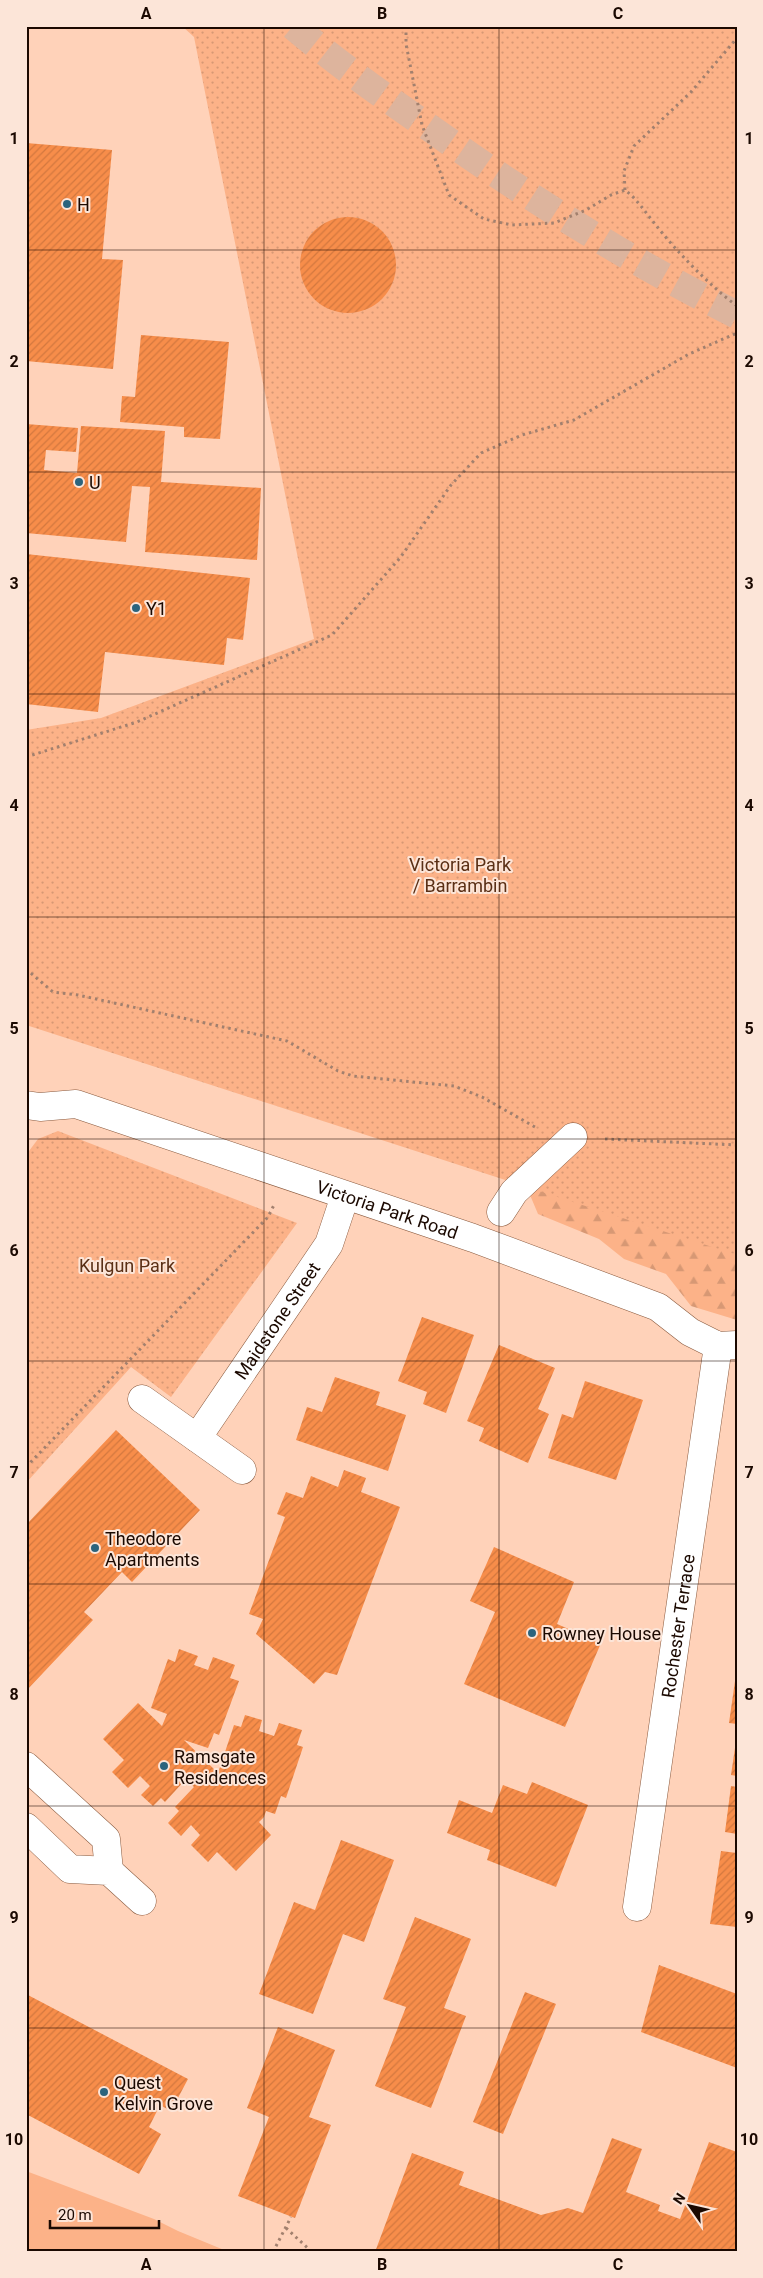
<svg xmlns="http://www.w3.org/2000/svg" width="763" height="2278" font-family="Roboto,sans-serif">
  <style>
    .grass { fill: #fcb288 }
    .forest { fill: url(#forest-firs) }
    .park { fill: url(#park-dots) }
    .building { fill: url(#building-hatch) }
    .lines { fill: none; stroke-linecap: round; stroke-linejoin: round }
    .minor-tunnel { stroke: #ddb49d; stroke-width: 28; stroke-dasharray: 28 14; stroke-linecap: butt }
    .minor-casing { stroke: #8a5a3e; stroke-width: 29 }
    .path { stroke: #a2806e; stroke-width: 3; stroke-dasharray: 2.5 4; stroke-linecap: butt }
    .minor { stroke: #fff; stroke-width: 28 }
    .grid { fill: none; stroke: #1b0901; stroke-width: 1; stroke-opacity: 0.55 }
    .poi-dot { fill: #2b647d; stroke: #fce5d8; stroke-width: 2 }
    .labels { text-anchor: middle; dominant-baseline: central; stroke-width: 4; stroke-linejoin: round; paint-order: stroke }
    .poi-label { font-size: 18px; fill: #1b0901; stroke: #fce5d8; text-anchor: start }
    .park-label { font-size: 18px; fill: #5a2f15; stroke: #fce5d8 }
    .street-label { font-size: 18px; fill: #1b0901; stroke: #fce5d8 }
    .neatline { fill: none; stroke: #1b0901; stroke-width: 2 }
    .grid-label { font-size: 16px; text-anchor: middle; font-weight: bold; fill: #1b0901 }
  </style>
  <defs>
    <pattern id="forest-firs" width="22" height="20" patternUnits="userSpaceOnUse" patternTransform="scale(1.25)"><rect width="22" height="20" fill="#fcb288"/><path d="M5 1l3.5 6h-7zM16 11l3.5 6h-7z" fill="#d79874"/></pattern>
    <pattern id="park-dots" width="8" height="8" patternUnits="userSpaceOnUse" patternTransform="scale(1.25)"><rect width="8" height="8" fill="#fcb288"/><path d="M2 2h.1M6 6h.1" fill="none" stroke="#d79874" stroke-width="1.8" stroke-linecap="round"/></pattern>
    <pattern id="building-hatch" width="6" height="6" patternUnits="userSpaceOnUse" patternTransform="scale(1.25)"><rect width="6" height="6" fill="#f78d4a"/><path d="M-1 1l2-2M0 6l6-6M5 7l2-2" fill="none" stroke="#d3783f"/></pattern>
  </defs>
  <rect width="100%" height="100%" fill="#ffd2b9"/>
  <polygon class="grass" points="26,2171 154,2219 178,2231 229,2252 26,2252"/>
  <polygon class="forest" points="737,1169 737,1320 691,1306 666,1274 624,1259 599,1239 538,1214 530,1195 532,1184"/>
  <g class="park">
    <polygon points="182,26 737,26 737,1255 26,1025 26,730 101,718 314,639 194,37"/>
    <polygon points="58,1131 297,1223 171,1397 131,1367 26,1483 26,1155 38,1139"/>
  </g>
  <g class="building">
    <polygon points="26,143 112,150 102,259 123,260 113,369 26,361"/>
    <circle cx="348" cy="265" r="48"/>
    <polygon points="141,335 229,342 220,439 184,437 184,427 120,422 122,396 135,397"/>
    <polygon points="26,424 78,428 76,452 46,450 44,470 77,473 81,426 165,431 161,482 261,488 257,560 145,552 150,487 132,486 126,542 26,533"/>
    <polygon points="26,554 250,578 243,640 227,638 224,665 105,652 98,712 26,704"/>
    <polygon points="422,1317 474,1335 446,1413 423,1404 427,1392 398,1381"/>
    <polygon points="499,1345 555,1368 538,1409 549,1414 528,1463 479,1441 484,1428 467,1421"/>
    <polygon points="335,1377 380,1392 376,1405 406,1415 388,1471 296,1440 307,1407 322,1412"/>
    <polygon points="585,1381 643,1400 616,1480 548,1458 562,1414 573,1418"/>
    <polygon points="116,1430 200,1510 132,1582 122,1572 84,1612 93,1620 26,1691 26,1525"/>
    <polygon points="344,1470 366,1478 361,1492 400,1507 337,1675 325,1672 314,1684 256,1634 263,1619 249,1614 285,1517 277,1514 286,1492 303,1498 311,1476 338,1487"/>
    <polygon points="494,1547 574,1582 557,1624 601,1643 565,1727 464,1684 495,1612 470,1601"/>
    <polygon points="179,1649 198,1656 194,1665 208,1670 213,1657 235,1665 230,1678 239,1681 219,1735 214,1733 208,1748 184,1740 218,1773 234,1725 241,1727 245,1715 262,1720 259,1731 274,1736 279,1723 302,1730 297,1745 303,1747 286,1798 281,1796 275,1814 266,1811 264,1817 259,1822 271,1835 236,1871 217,1852 208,1862 191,1845 200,1835 191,1825 181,1836 168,1823 179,1811 175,1807 194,1787 186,1779 165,1802 161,1798 153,1806 141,1795 150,1786 140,1776 128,1788 112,1772 124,1760 103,1739 138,1703 162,1726 167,1714 151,1708 168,1659 175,1662"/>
    <polygon points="736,1674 737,1674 737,1724 729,1723"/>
    <polygon points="736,1741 737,1741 737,1776 731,1775"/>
    <polygon points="532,1782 588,1805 556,1887 487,1860 490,1850 447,1833 459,1800 492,1813 503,1785 527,1794"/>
    <polygon points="731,1786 737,1787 737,1834 725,1832"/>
    <polygon points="341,1840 394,1860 364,1942 343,1934 313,2014 259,1994 294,1902 315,1910"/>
    <polygon points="721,1851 737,1853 737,1927 710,1924"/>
    <polygon points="415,1917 471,1939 444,2008 466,2016 431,2108 375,2086 406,2007 383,1999"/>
    <polygon points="659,1965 737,1994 737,2068 641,2032"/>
    <polygon points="525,1992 556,2004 503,2134 473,2122"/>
    <polygon points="26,1994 188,2079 171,2111 160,2105 149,2127 161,2134 139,2174 26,2114"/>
    <polygon points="278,2027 335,2050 309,2117 331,2125 295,2218 238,2196 269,2117 247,2108"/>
    <polygon points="612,2138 642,2149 626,2192 660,2205 658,2211 680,2219 709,2142 737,2152 737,2252 375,2252 412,2153 464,2172 459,2185 541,2215 568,2208 583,2213"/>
  </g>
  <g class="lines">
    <path class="minor-tunnel" d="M 293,26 C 337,63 383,96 430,128 C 527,197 630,261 737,315"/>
    <defs>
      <g id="minor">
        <path id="s1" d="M 26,1105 L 40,1107 L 76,1104 L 473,1238 L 658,1307 L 690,1332 L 718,1346 L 737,1345"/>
        <polyline points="501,1212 514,1192 573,1137"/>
        <polyline points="142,1399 242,1470"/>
        <path id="s2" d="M 197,1438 L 329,1244 L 345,1196"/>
        <polyline points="26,1766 106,1839 109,1871"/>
        <polyline points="26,1827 70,1869 109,1871 142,1901"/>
        <path id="s3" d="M 637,1907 L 718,1346"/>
      </g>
    </defs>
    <use href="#minor" class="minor-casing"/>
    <g class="path">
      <path d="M 406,26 L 406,44 L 422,125 L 449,195 L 484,219 L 512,225 L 554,223 L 586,210 L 611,195 L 625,190 C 638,200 645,212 655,224 C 676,251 710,286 737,306"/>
      <polyline points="625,190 624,171 634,146 691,92 737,38"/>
      <polyline points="26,757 137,722 332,635 400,558 451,485 481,453 522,435 574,420 689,354 737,333"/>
      <polyline points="26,969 53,992 78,995 287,1041 338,1071 353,1076 454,1086 482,1097 535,1127"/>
      <polyline points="605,1139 737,1145"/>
      <polyline points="26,1467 268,1217 274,1205"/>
      <polyline points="286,2228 312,2252"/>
      <polyline points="273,2252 291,2217"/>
    </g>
    <use href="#minor" class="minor"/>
  </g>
  <path class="grid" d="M 264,26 L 264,2252M 499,26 L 499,2252M 26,250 L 737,250M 26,472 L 737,472M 26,694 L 737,694M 26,917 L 737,917M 26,1139 L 737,1139M 26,1361 L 737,1361M 26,1584 L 737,1584M 26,1806 L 737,1806M 26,2028 L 737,2028"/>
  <g class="poi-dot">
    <circle cx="67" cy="204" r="5"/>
    <circle cx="79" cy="482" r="5"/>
    <circle cx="136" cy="608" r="5"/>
    <circle cx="95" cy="1548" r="5"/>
    <circle cx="532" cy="1633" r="5"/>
    <circle cx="164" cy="1766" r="5"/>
    <circle cx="104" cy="2092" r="5"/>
  </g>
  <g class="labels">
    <g class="poi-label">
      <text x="77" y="204">H</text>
      <text x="89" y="482">U</text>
      <text x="146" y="608">Y1</text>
      <text x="105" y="1538">Theodore<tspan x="105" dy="21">Apartments</tspan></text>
      <text x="542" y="1633">Rowney House</text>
      <text x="174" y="1756">Ramsgate<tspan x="174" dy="21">Residences</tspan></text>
      <text x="114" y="2082">Quest<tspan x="114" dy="21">Kelvin Grove</tspan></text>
    </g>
    <g class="park-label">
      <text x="460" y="864">Victoria Park<tspan x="460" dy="21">/ Barrambin</tspan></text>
      <text x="127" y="1265">Kulgun Park</text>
    </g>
    <g class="street-label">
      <text stroke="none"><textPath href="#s1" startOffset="379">Victoria Park Road</textPath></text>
      <text stroke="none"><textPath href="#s2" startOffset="142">Maidstone Street</textPath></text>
      <text stroke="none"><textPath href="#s3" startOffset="284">Rochester Terrace</textPath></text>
    </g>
  </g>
  <rect width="763" height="2278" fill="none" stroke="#fce5d8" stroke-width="55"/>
  <g transform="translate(690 2206) rotate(304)" stroke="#fce5d8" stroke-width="4" paint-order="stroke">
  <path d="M0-4L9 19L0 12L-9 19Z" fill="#1b0901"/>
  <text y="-8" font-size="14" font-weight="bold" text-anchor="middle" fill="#1b0901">N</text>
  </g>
  <path d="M50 2220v8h109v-8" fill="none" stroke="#1b0901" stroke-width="2.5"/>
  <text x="58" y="2220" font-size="15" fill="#1b0901" stroke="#fce5d8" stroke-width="4" paint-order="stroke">20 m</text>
  <rect x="28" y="28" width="708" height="2222" class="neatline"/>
  <g class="grid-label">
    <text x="146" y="19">A</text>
    <text x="382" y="19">B</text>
    <text x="618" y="19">C</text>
    <text x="14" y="144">1</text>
    <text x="749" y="144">1</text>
    <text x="14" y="367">2</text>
    <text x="749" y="367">2</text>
    <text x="14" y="589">3</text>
    <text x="749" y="589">3</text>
    <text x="14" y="811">4</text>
    <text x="749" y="811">4</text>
    <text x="14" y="1034">5</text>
    <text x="749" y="1034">5</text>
    <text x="14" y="1256">6</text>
    <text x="749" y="1256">6</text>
    <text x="14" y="1478">7</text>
    <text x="749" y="1478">7</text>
    <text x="14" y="1700">8</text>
    <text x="749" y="1700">8</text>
    <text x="14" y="1923">9</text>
    <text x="749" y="1923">9</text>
    <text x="14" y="2145">10</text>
    <text x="749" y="2145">10</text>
    <text x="146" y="2270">A</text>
    <text x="382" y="2270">B</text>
    <text x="618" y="2270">C</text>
  </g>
</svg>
